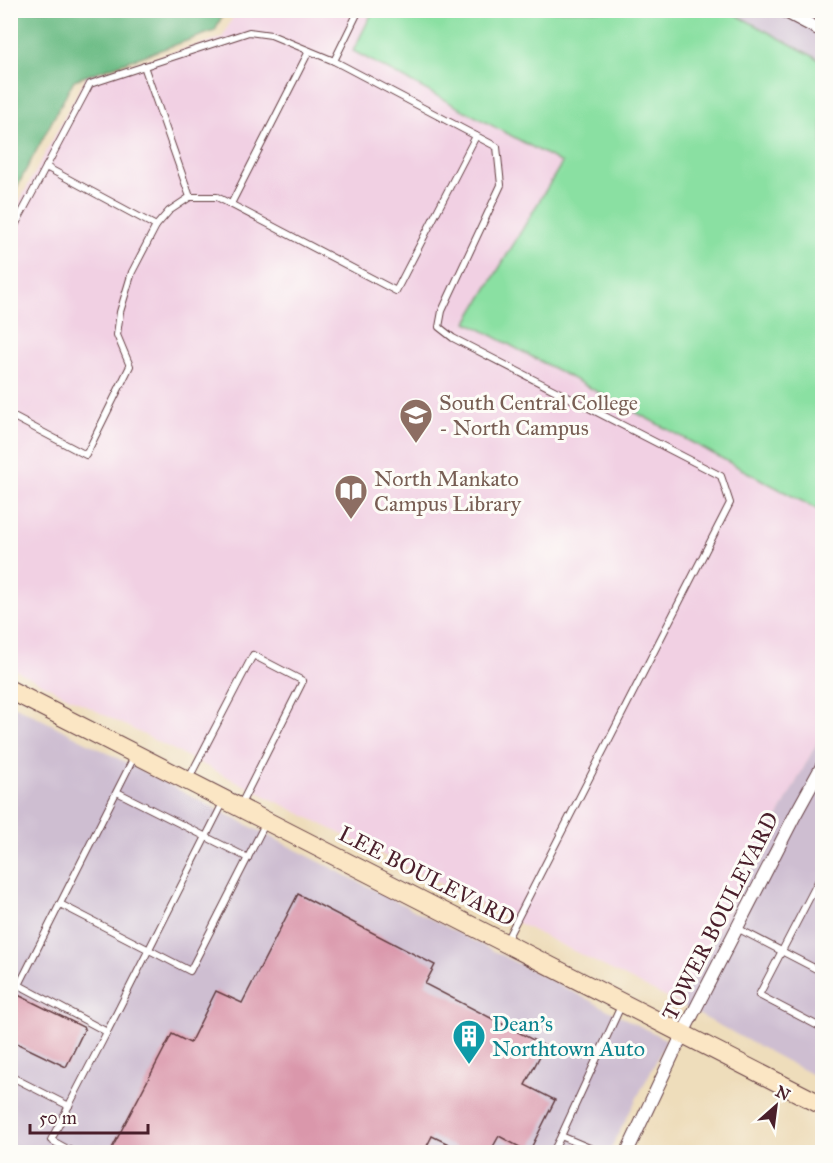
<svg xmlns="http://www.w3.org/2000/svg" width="833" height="1163" font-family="'IM FELL Great Primer',serif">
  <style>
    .built { fill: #f1d0e3 }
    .industrial { fill: #cebed1 }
    .green { fill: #8ae0a2; stroke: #6a8066; stroke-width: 1.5 }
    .forest { fill: #6fbe88; stroke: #5c6e5a; stroke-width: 1.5 }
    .building { fill: #da97ab }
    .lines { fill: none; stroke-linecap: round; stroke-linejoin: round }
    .lane-casing { stroke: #633c41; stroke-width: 8 }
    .street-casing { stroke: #633c41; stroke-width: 14 }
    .secondary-casing { stroke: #633c41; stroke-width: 20 }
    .lane { stroke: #fff; stroke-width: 6 }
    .street { stroke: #fff; stroke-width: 12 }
    .secondary { stroke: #fbe6c4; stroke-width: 18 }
    .labels { text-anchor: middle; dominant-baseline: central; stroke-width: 6; stroke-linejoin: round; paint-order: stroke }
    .education-label { font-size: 22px; fill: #785e54; stroke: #fdfcf7; text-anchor: start }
    .street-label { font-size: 22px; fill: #4a1f2b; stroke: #fdfcf7 }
    .culture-label { font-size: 22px; fill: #0d838f; stroke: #fdfcf7; text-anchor: start }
  </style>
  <rect width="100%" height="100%" fill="#fdfcf7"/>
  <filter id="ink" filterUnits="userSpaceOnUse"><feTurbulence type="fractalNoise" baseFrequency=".0167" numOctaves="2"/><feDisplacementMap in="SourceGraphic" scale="12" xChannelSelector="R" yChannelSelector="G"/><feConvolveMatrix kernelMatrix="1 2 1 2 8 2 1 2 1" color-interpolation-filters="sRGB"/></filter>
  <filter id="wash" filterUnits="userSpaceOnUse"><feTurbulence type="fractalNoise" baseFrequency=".008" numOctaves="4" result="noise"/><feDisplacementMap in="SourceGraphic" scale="24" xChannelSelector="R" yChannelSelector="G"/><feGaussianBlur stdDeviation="1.35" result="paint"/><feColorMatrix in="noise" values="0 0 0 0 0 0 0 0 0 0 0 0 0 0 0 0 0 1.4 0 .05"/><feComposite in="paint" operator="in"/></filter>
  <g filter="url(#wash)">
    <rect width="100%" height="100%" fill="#edb"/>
    <polygon class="built" points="236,11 727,11 822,61 822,733 679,1004 11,668 10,219 86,77 222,38"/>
    <g class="industrial">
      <polygon points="727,11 822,11 822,61"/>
      <polygon points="10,703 667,1040 609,1152 11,1152"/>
      <polygon points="822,733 822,1080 679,1004"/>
    </g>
    <polygon class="green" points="727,10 822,61 822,512 467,322 562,163 353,51 373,11"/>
    <polygon class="forest" points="11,10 224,10 224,11 215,31 74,80 11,198"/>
    <g id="blocks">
      <g class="building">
        <polygon points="298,894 435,965 425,984 545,1046 525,1085 555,1100 529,1152 499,1136 490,1152 465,1152 432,1136 424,1152 110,1152 172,1034 190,1043 216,991 242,1003"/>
        <polygon points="10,991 85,1028 66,1067 10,1040"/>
      </g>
    </g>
  </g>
  <g filter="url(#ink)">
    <use href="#blocks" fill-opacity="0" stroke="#633c41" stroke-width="1.5"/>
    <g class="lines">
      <defs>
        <g id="lane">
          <polyline points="334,61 359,10"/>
          <polyline points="144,66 190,197 169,211 156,226"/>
          <polyline points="190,197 217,197 396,291 476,136"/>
          <polyline points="231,204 309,51"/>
          <polyline points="10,235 90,84 249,32 271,35 334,61 497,147 501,185 442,311 439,327 453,338 721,476 730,503 506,941"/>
          <polyline points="10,415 86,455 130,366 117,335 120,312 132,272 156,226 46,167"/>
          <polyline points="134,757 19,985 107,1032 224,801"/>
          <polyline points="188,780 253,655 303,681 240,806"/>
          <polyline points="117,792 248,858"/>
          <polyline points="822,874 759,995 822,1028"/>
          <polyline points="60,904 190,971 265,824"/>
          <polyline points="737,928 822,972"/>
          <polyline points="10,1076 69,1106"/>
          <polyline points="73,1152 51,1140 107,1032"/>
          <polyline points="553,1152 561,1136"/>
          <polyline points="599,1152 561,1136 621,1006"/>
        </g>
        <g id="street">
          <polyline points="782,10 822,31"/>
          <polyline points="627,1152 683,1033 795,815 822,766"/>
        </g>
        <polyline id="secondary" points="10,690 822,1105"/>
      </defs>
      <use href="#lane" class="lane-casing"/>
      <use href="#street" class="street-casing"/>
      <use href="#secondary" class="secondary-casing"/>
      <use href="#lane" class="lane"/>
      <use href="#street" class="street"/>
      <use href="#secondary" class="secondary"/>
    </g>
  </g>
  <defs>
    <symbol id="university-pin" viewBox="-11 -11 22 30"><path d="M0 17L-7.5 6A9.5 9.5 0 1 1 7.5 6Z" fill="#8d6e63" stroke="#fdfcf7"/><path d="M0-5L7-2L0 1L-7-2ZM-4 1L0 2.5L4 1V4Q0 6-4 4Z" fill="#fff"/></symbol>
    <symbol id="library-pin" viewBox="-11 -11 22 30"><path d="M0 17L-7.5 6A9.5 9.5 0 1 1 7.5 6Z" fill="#8d6e63" stroke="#fdfcf7"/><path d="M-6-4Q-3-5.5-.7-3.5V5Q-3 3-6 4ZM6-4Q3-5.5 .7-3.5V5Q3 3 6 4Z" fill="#fff"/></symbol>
    <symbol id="building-pin" viewBox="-11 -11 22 30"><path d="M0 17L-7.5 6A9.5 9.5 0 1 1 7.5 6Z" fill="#0f9aa8" stroke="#fdfcf7"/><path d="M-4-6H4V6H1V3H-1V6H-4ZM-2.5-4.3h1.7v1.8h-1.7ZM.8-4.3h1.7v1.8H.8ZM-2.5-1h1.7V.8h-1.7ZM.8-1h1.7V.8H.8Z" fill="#fff"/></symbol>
  </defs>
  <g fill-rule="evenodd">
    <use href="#university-pin" x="397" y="396" width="38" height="52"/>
    <use href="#library-pin" x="332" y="472" width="38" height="52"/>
    <use href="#building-pin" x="450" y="1017" width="38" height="52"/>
  </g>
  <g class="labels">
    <g class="education-label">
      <text x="439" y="402">South Central College<tspan x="439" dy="25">- North Campus</tspan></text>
      <text x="374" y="478">North Mankato<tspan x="374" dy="25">Campus Library</tspan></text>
    </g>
    <g class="street-label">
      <text transform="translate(427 876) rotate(27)">LEE BOULEVARD</text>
      <text transform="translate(720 916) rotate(-63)">TOWER BOULEVARD</text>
    </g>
    <g class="culture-label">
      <text x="492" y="1023">Dean's<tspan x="492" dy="25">Northtown Auto</tspan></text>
    </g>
  </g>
  <rect width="833" height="1163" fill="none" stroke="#fdfcf7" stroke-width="36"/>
  <g transform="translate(776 1106) rotate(28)" stroke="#fdfcf7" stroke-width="4.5" paint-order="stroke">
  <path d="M0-4.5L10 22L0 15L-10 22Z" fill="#4a1f2b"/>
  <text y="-9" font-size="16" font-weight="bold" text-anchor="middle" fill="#4a1f2b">N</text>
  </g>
  <path d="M30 1124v9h118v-9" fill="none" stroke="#4a1f2b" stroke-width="3"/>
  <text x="39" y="1124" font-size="18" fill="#4a1f2b" stroke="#fdfcf7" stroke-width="4.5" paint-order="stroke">50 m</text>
</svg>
